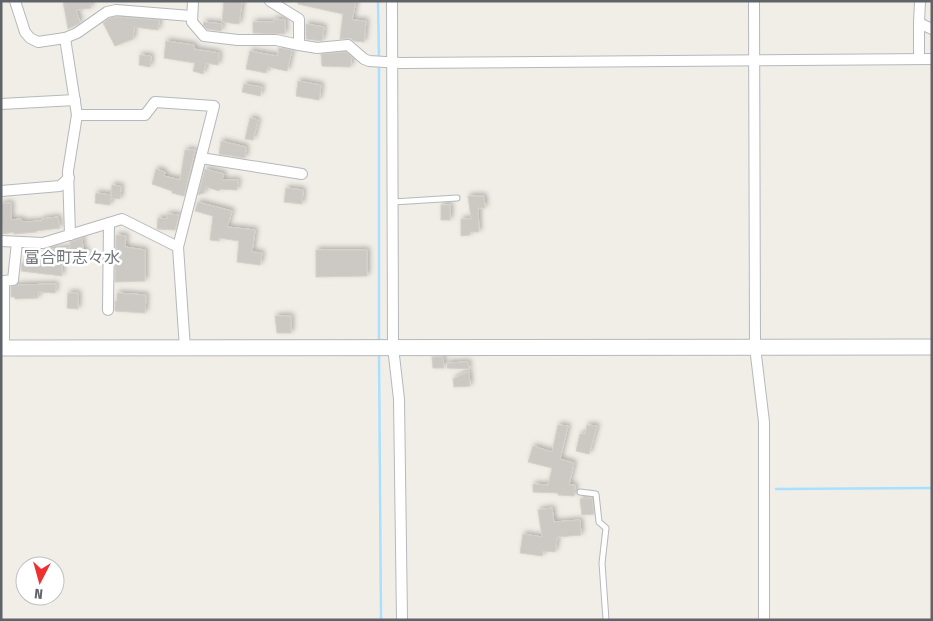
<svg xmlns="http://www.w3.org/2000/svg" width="933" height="621" font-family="'Fira Sans Condensed','Noto Sans JP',sans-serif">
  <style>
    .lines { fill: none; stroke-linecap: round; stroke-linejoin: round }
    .stream { stroke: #aae0ff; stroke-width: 2.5 }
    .building { fill: #ccc9c5; stroke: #d6d0c5; filter: url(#shadow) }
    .lane-casing { stroke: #b5b8bc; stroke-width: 7 }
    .street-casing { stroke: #b5b8bc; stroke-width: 12 }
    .secondary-casing { stroke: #b4b8bc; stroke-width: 17 }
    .lane { stroke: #fff; stroke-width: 5 }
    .street { stroke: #fff; stroke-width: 10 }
    .secondary { stroke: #fff; stroke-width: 15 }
    .labels { text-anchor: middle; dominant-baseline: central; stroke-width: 5; stroke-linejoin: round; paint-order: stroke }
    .quarter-label { font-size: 16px; fill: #70767a; stroke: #fff }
  </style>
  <defs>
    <filter id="shadow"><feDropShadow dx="2.5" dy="-2.5" stdDeviation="2.5" flood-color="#0004"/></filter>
  </defs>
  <rect width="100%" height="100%" fill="#f1eee8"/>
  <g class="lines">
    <g class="stream">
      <polyline points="378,1 379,58"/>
      <polyline points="379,64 379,343"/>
      <polyline points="379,354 381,620"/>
      <polyline points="776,489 932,488"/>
    </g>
  </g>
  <g class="building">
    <polygon points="63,1 90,1 91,8 76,10 80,23 68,29"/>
    <polygon points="224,1 242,1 239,24 222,22"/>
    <polygon points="298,1 356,1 352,20 366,21 364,42 354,41 350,38 340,39 343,14 298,4"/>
    <polygon points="116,17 159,20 158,30 134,27 133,39 115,46 103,23 110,18"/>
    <polygon points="274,19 285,20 285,34 253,33 253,22 274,22"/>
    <polygon points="204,22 222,24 221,31 207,29 203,25"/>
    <polygon points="306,24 324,27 322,41 306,39"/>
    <polygon points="166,41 194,45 194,49 219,53 218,65 206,63 203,74 193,71 195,63 164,58"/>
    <polygon points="279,48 292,50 287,71 268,67 266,73 246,69 250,51 277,56"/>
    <polygon points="346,52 352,57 350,67 322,66 321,54"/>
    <polygon points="140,55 151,56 150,67 139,65"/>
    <polygon points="298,81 321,85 319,100 296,96"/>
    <polygon points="244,84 262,87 260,96 242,92"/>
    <polygon points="250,118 258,120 253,140 245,139"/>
    <polygon points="221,141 246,147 245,158 219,154"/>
    <polygon points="185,150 195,150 184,196 172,193 172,191 152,184 156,169 165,172 164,176 180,180"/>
    <polygon points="205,169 224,174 222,180 238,180 237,190 220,189 219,191 206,187 204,193 198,195"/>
    <polygon points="112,185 121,186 120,199 111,198"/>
    <polygon points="286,188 303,190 302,204 284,202"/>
    <polygon points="96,193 111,195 110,205 95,203"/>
    <polygon points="468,196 484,196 485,208 478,208 479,232 470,232 470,235 461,236 461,219 471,219"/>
    <polygon points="198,202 232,211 227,227 255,230 252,252 262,253 260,265 237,262 239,241 219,238 219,241 210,240 213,216 195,211"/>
    <polygon points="11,203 11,220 21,219 23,222 42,221 42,219 58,217 60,228 36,231 36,232 14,234 14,232 3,234 1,204"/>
    <rect x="441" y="205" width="9" height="15"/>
    <polygon points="167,214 179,215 175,230 157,229 158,218 167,219"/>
    <polygon points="116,235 126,236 125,247 145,250 145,281 115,282"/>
    <polygon points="82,238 83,250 87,251 86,260 66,260 66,263 62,263 62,276 21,271 22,263 47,266 46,250 70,248 70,242"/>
    <polygon points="316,250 367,250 367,276 316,277"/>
    <polygon points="56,284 55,293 38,292 38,298 15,299 15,297 11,297 11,287 18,285"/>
    <polygon points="68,293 78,293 78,309 67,308"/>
    <polygon points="117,293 146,295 145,313 115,311 115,301 117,301"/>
    <polygon points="275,316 291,316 291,333 277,333"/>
    <polygon points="432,357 443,357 444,368 433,368"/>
    <polygon points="468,362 469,369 447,368 447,363"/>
    <polygon points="469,371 470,386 454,387 453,379"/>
    <polygon points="558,425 568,426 560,459 574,463 569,485 575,485 574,496 558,495 558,493 533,492 533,484 548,485 552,468 528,462 533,446 552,452"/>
    <polygon points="587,425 597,426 589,454 576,451 580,434 585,434"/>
    <polygon points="592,498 594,514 582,515 580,499"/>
    <polygon points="552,508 554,522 580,520 581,535 557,537 555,552 543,551 542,556 520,553 523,534 542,537 538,510"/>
  </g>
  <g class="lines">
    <defs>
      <g id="lane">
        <polyline points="393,202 457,198"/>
        <polyline points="580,492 596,494 599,522 606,528 602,563 606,620"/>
      </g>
      <g id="street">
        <polyline points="15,1 25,32 30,38 38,42 65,38 77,33 107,12 116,10 191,16"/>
        <polyline points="193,1 192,22 204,36 238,40 276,40 299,45"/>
        <polyline points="270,1 299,19 299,45 317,48 348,45 364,59 369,61 401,63 932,59"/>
        <polyline points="392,1 393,347 399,399 402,620"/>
        <polyline points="754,1 755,347 764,422 764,620"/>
        <polyline points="920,1 919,23 932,29"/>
        <polyline points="919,23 919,59"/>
        <polyline points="65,38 77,115 68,171 70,235"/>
        <polyline points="1,104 75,100"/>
        <polyline points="77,115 145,115 155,102 214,106 178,247 185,348"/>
        <polyline points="201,158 302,174"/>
        <polyline points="1,191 60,186 69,178"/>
        <polyline points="1,241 43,243 122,219 178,247"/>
        <polyline points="108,310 109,223"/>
        <polyline points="4,348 4,281 13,280 17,242"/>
      </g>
      <polyline id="secondary" points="1,348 932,347"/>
    </defs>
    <use href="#lane" class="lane-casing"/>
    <use href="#street" class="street-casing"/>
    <use href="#secondary" class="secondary-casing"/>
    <use href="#lane" class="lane"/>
    <use href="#street" class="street"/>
    <use href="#secondary" class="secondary"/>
  </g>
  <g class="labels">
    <g class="quarter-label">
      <text x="72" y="257">富合町志々水</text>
    </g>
  </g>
  <rect width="933" height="621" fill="none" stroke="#5f6468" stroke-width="5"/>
  <g transform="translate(40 581) rotate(186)"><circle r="24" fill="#ffffff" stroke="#bfc1c3"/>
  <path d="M0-4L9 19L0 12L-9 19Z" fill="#ee3130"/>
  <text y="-8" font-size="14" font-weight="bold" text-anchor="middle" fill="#5f6468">N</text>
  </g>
</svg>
